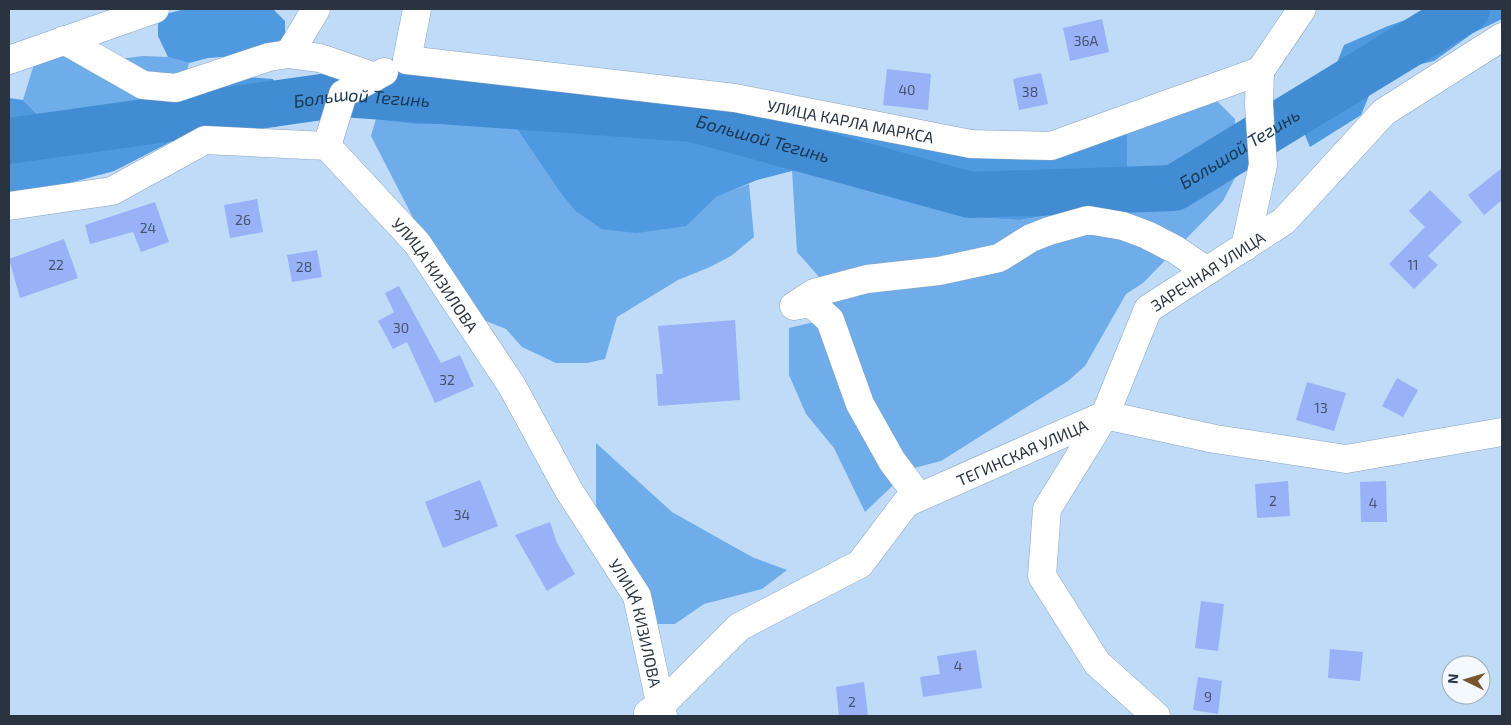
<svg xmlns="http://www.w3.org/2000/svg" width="1511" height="725" font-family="'Exo 2',sans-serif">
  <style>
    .green { fill: #6eacea }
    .forest { fill: #4e99e0 }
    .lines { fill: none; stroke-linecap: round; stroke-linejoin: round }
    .river { stroke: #418cd3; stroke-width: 46 }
    .building { fill: #99b1f7 }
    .street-casing { stroke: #89a4c0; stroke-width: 29 }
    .street { stroke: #fff; stroke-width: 28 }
    .labels { text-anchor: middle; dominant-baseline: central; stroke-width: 4; stroke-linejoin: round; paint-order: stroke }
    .number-label { font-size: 14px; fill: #45536e }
    .street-label { font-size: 16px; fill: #293440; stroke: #f3f9ff }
    .water-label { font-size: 18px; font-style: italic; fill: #193855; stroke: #f3f9ff }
  </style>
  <rect width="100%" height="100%" fill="#bfdbf8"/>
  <g class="green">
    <polygon points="62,56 86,63 143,56 168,57 189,63 179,103 86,141 45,122 23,100 34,64"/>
    <polygon points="1216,100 1235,119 1237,174 1223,201 1143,283 1126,294 1085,366 1068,381 941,461 910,469 865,512 834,448 806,414 789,375 789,328 814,322 829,288 797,252 792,170 810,168 829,180 905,188 972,217 1020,220 1081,210 1127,128"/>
    <polygon points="379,108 444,124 486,114 517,129 559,191 575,211 601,229 715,197 749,184 754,237 731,256 710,267 678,280 617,317 605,359 587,363 556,363 522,347 506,329 481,319 424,239 371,136"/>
    <polygon points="596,443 672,512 752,557 787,570 762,589 704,604 675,624 655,624 596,512"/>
  </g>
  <g class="forest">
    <polygon points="185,9 273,9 285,21 285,38 249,55 208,58 189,63 168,57 158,36 158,16"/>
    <polygon points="1437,9 1502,9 1502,19 1473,33 1434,61 1378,74 1361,115 1310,147 1290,100 1330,80 1344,45 1388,26"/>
    <polygon points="407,60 971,144 1127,128 1127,172 1081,210 1020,220 972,217 905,188 829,180 810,168 792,171 757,180 716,197 686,226 637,233 601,229 575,211 559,191 517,129 486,114 444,124 417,124 383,120 379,107 343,94"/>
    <polygon points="233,76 273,79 292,113 276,127 194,130 114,171 51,188 9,195 9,98 23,100 45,122 86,141 193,98"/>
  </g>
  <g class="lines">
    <path class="river" id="s1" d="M 9,141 L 343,94 L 693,119 L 970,195 L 1174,188 L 1467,9"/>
  </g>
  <g class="building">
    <polygon points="1102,19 1109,52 1070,61 1063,28"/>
    <polygon points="887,69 931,74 928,110 883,105"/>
    <polygon points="1041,73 1048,104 1019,110 1013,79"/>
    <polygon points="1502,168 1502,200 1484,215 1468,195"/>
    <polygon points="1430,190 1462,222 1428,256 1438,265 1414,289 1389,264 1425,227 1409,211"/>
    <polygon points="257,199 263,232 230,238 224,205"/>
    <polygon points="155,202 169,242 141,252 133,232 90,244 85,225"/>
    <polygon points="64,239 78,278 20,298 9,259"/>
    <polygon points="317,250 322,277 292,282 287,255"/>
    <polygon points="399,286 441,363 460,355 474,386 435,403 407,342 393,349 378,321 394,312 385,293"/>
    <polygon points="735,320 740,400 658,406 656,374 663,374 658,326"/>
    <polygon points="1397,378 1418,390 1403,417 1382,406"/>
    <polygon points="1307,382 1346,393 1334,431 1296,420"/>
    <polygon points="480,480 498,526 443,548 425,502"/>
    <polygon points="1288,481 1290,516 1257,518 1255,484"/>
    <polygon points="1386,481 1387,522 1361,522 1360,482"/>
    <polygon points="550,522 557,543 575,574 547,591 515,535"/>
    <polygon points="1201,601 1224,604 1218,651 1195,648"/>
    <polygon points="1330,649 1363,652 1360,681 1328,678"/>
    <polygon points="976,650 982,688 923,697 920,677 940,674 937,656"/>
    <polygon points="1198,677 1222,681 1218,714 1193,710"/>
    <polygon points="864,682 868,715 839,716 836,687"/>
  </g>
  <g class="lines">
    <defs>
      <g id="street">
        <polyline points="64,40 143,85 176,88 269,57 289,54 320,58 375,77"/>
        <polyline points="289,54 316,9"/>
        <polyline points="9,60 155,9"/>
        <path id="s2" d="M 407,60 L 735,98 L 971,144 L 1051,146 L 1260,71 L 1302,9"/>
        <polyline points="407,60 417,9"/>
        <polyline points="327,146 343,94 384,72"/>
        <path id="s3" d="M 9,206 L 112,191 L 205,140 L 327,146 L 417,243 L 512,386 L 568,489 L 637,596 L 663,716"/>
        <polyline points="1245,247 1263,165 1259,105 1260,71"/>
        <polyline points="1105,415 1215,439 1346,459 1502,432"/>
        <polyline points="919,497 892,461 860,404 830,320 811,303 794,306 814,293 867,279 939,271 999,258 1031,238 1049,231 1088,220 1123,226 1147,235 1176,250 1207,271"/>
        <path id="s4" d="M 648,713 L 661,705 L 739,627 L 860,564 L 906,503 L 1105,415"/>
        <path id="s5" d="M 1156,716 L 1097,663 L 1042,576 L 1047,509 L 1105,415 L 1148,309 L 1284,221 L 1384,112 L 1502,37"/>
      </g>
    </defs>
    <use href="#street" class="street-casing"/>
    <use href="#street" class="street"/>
  </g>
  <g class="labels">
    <g class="number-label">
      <text x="1086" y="40">36А</text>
      <text x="907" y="89">40</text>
      <text x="1030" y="91">38</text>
      <text x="243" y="219">26</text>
      <text x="148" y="227">24</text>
      <text x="56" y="264">22</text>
      <text x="1413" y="264">11</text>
      <text x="304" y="266">28</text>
      <text x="401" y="327">30</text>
      <text x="447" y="379">32</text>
      <text x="1321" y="407">13</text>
      <text x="1273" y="500">2</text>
      <text x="1373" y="502">4</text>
      <text x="462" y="514">34</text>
      <text x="958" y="665">4</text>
      <text x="1208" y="696">9</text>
      <text x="852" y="701">2</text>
    </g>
    <g class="street-label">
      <text stroke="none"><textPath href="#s2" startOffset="448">УЛИЦА КАРЛА МАРКСА</textPath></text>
      <text stroke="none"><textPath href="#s5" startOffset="545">ЗАРЕЧНАЯ УЛИЦА</textPath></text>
      <text stroke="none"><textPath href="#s3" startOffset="501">УЛИЦА КИЗИЛОВА</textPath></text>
      <text stroke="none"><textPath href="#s4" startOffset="465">ТЕГИНСКАЯ УЛИЦА</textPath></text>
      <text stroke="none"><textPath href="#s3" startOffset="906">УЛИЦА КИЗИЛОВА</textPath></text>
    </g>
    <g class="water-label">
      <text stroke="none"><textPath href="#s1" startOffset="356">Большой Тегинь</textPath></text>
      <text stroke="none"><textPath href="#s1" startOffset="761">Большой Тегинь</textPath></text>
      <text stroke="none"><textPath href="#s1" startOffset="1256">Большой Тегинь</textPath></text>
    </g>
  </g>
  <rect width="1511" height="725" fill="none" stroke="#293440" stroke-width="20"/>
  <g transform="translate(1466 680) rotate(275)"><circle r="24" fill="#f3f9ff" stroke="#a2aab3"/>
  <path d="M0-4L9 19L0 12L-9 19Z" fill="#78562d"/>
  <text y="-8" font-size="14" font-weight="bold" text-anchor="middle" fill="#293440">N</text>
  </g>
</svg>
